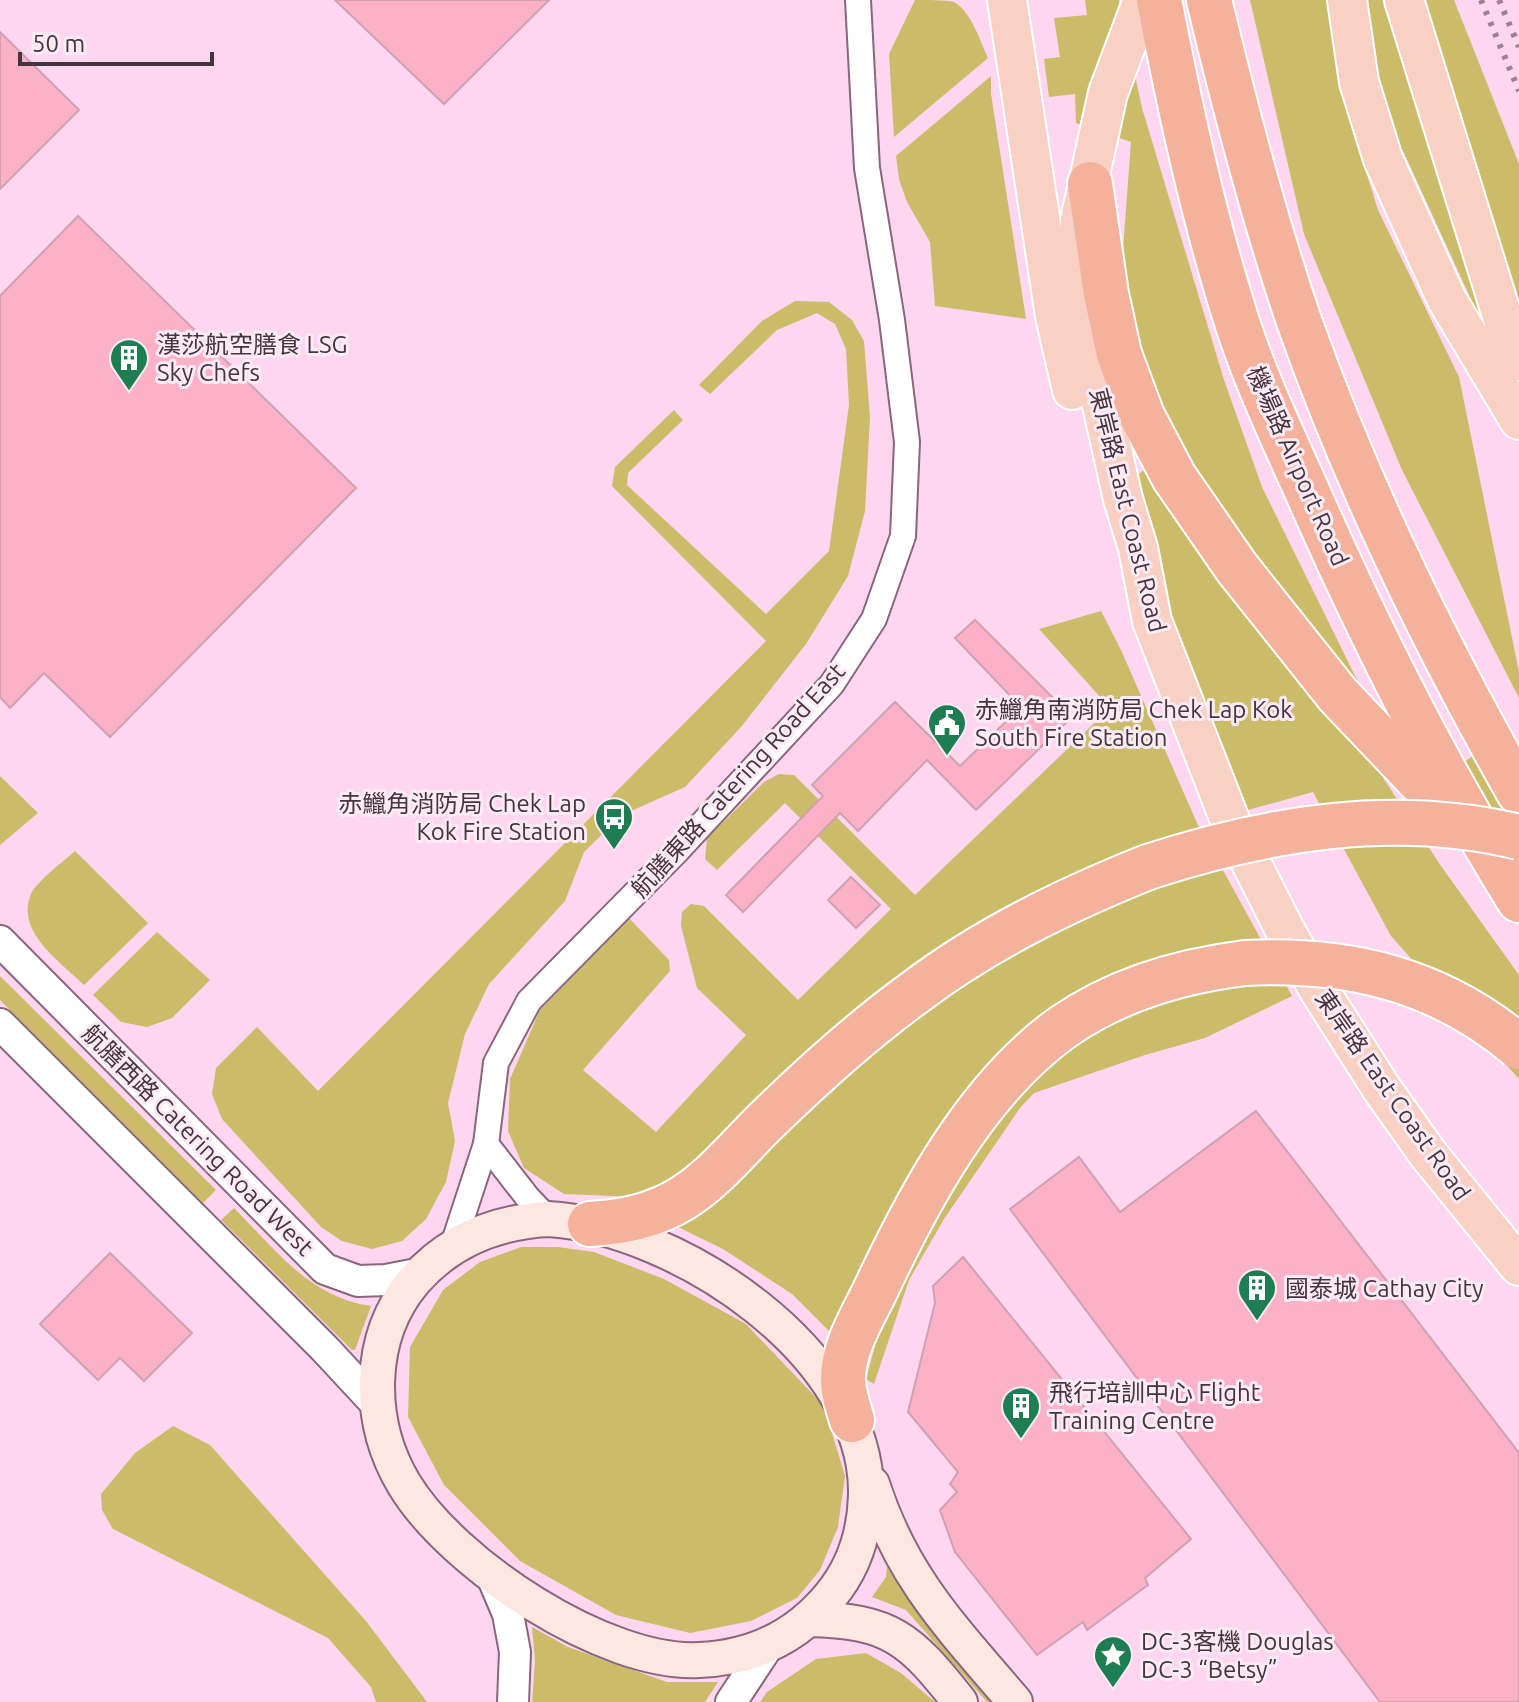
<svg xmlns="http://www.w3.org/2000/svg" width="1519" height="1702" font-family="Ubuntu,'Noto Sans TC',sans-serif">
  <style>
    .green { fill: #cbbc69 }
    .building { fill: #fbb1c8; stroke: #d0a2b0; stroke-width: 2 }
    .lines { fill: none; stroke-linecap: round; stroke-linejoin: round }
    .minor-casing { stroke: #8a667e; stroke-width: 28 }
    .tertiary-casing { stroke: #8a667e; stroke-width: 34 }
    .secondary-casing { stroke: #8a667e; stroke-width: 38 }
    .primary-casing { stroke: #fff; stroke-width: 42 }
    .motorway-casing { stroke: #fff; stroke-width: 48 }
    .minor { stroke: #fff; stroke-width: 24 }
    .tertiary { stroke: #fff; stroke-width: 30 }
    .secondary { stroke: #fce8e1; stroke-width: 34 }
    .primary { stroke: #f8d1c4; stroke-width: 38 }
    .motorway { stroke: #f4b29c; stroke-width: 44 }
    .rail { stroke: #9d8193; stroke-width: 6; stroke-dasharray: 4 8; stroke-linecap: butt }
    .motorway-bridge-casing { stroke: #fff; stroke-width: 48; stroke-linecap: butt }
    .motorway-bridge { stroke: #f4b29c; stroke-width: 44 }
    .labels { text-anchor: middle; dominant-baseline: central; stroke-width: 6; stroke-linejoin: round; paint-order: stroke }
    .poi-label { font-size: 24px; fill: #44343e; stroke: #fcebf5; text-anchor: start }
    .street-label { font-size: 24px; fill: #44343e; stroke: #fcebf5 }
  </style>
  <rect width="100%" height="100%" fill="#fed6f0"/>
  <g class="green">
    <path d="M 915,0 C 926,0 945,0 954,2 C 971,11 980,41 988,58 L 894,137 L 889,54 Z"/>
    <polygon points="1085,0 1119,0 1142,108 1224,380 1262,487 1364,694 1236,541 1176,439 1155,394 1141,354 1122,263 1131,142 1076,123 1075,94 1049,97 1044,59 1060,57 1054,18 1087,15"/>
    <polygon points="1250,0 1392,0 1497,344 1475,308 1403,151 1365,168 1378,210 1459,377 1519,672 1519,698 1402,470 1304,234"/>
    <polygon points="1421,0 1454,0 1519,164 1519,328"/>
    <polygon points="991,76 991,94 1026,319 935,306 930,242 907,202 899,179 896,156"/>
    <polygon points="795,301 829,302 852,320 864,341 870,417 865,511 848,576 806,644 741,727 685,787 622,815 584,852 565,901 489,984 465,1034 448,1103 455,1141 446,1182 426,1219 402,1241 372,1249 342,1241 321,1227 222,1119 212,1094 216,1068 257,1027 318,1091 766,641 612,486 615,467 674,410 683,420 628,473 627,485 766,614 829,551 849,405 846,349 835,324 817,313 777,330 710,394 699,385 762,321"/>
    <polygon points="1159,463 1370,758 1441,866 1519,975 1519,1079 1391,936 1313,792 1248,810 1201,703 1160,587 1130,478"/>
    <polygon points="1101,611 1121,650 1197,823 1292,996 1205,1038 1145,1055 1034,1093 1020,1108 944,1219 909,1280 874,1384 866,1379 881,1324 836,1338 792,1294 723,1249 674,1225 763,1155 927,1005 690,1174 636,1197 564,1194 524,1168 508,1131 510,1079 540,1010 629,918 669,960 670,971 583,1070 656,1132 746,1035 697,988 681,926 682,912 691,904 704,906 798,1000 891,909 785,803 717,870 705,859 707,838 764,782 779,774 794,775 915,895 1110,708 1039,629"/>
    <polygon points="1477,753 1519,822 1519,852 1460,765"/>
    <polygon points="0,776 38,813 0,845"/>
    <path d="M 75,851 L 148,923 L 84,985 C 61,962 15,932 31,894 C 36,882 64,861 75,851 Z"/>
    <polygon points="157,932 210,980 172,1018 147,1027 121,1022 93,995"/>
    <polygon points="0,976 216,1190 203,1203 0,1000"/>
    <path d="M 234,1208 C 275,1249 309,1297 371,1306 L 355,1350 L 352,1350 L 221,1220 Z"/>
    <polygon points="521,1247 558,1247 594,1252 664,1279 746,1324 824,1406 845,1476 838,1527 820,1570 797,1598 751,1621 690,1633 616,1615 520,1561 444,1485 408,1417 410,1347 443,1290 480,1262"/>
    <polygon points="173,1426 210,1445 366,1621 427,1702 376,1702 371,1687 328,1638 113,1529 102,1510 101,1494 135,1453"/>
    <polygon points="888,1556 999,1702 987,1702 906,1610 872,1597 886,1577"/>
    <polygon points="532,1627 568,1647 667,1682 718,1682 705,1702 532,1702 535,1661"/>
    <polygon points="866,1653 901,1673 935,1702 760,1702 767,1692 816,1659"/>
  </g>
  <g class="building">
    <polygon points="335,0 549,0 444,104"/>
    <polygon points="0,32 79,110 0,189"/>
    <polygon points="78,216 356,488 110,737 44,673 10,708 0,697 0,296"/>
    <polygon points="975,620 1072,717 976,810 927,760 858,831 840,813 743,912 726,895 823,796 812,785 895,702 960,766 1021,707 955,638"/>
    <polygon points="851,877 880,905 856,928 828,900"/>
    <polygon points="1256,1111 1519,1453 1519,1702 1380,1702 1010,1209 1079,1157 1120,1212"/>
    <polygon points="110,1253 192,1333 144,1381 120,1358 98,1380 40,1324"/>
    <polygon points="963,1257 1191,1539 1145,1578 1148,1585 1087,1630 1083,1622 1037,1655 955,1552 940,1510 957,1492 950,1484 958,1472 908,1412 935,1303 933,1286"/>
  </g>
  <g class="lines">
    <defs>
      <g id="minor">
        <polyline points="486,1144 528,1198 548,1219"/>
        <polyline points="452,1248 486,1144 496,1063 529,1001 676,852 832,684 874,619 903,536 907,442 892,320 867,168 858,0"/>
      </g>
      <g id="tertiary">
        <polyline points="0,941 325,1269 358,1281 386,1280 422,1273"/>
        <polyline points="0,1024 325,1349 377,1405"/>
        <polyline points="491,1574 508,1614 515,1652 513,1702"/>
        <polyline points="731,1702 768,1646"/>
      </g>
      <g id="secondary">
        <path d="M 548,1219 C 676,1226 869,1353 866,1495 C 865,1532 854,1567 831,1595 C 797,1637 752,1658 699,1660 C 605,1665 452,1564 404,1484 C 367,1422 366,1338 414,1281 C 449,1241 496,1222 548,1219 Z"/>
        <path d="M 872,1484 C 902,1578 953,1629 1015,1702"/>
        <path d="M 808,1619 C 892,1621 910,1639 960,1702"/>
      </g>
      <g id="primary">
        <polyline points="1007,0 1055,316 1072,390"/>
        <polyline points="1143,0 1108,93 1080,220 1078,266 1089,347 1123,499 1138,548 1152,621 1231,823 1285,930 1319,990 1382,1089 1428,1154 1519,1266"/>
        <polyline points="1347,0 1359,82 1383,159 1447,300 1519,420"/>
        <polyline points="1404,0 1509,338 1519,361"/>
      </g>
      <g id="motorway">
        <path d="M 1159,0 C 1179,103 1201,206 1232,306 C 1251,370 1280,431 1307,491 C 1368,630 1439,771 1519,900"/>
        <path d="M 1209,0 C 1235,108 1263,216 1299,321 C 1357,485 1433,641 1519,792"/>
        <polyline points="1090,184 1106,294 1119,354 1142,416 1174,477 1237,568 1338,695 1454,817"/>
        <path d="M 590,1224 C 623,1222 654,1216 683,1198 C 715,1178 740,1146 767,1120 C 813,1075 862,1031 914,993 C 985,939 1066,900 1148,867"/>
        <path d="M 852,1420 C 848,1407 843,1393 843,1379 C 843,1349 861,1319 874,1293 C 918,1199 976,1089 1063,1027 C 1116,990 1181,971 1245,963"/>
      </g>
    </defs>
    <use href="#minor" class="minor-casing"/>
    <use href="#tertiary" class="tertiary-casing"/>
    <use href="#secondary" class="secondary-casing"/>
    <use href="#primary" class="primary-casing"/>
    <use href="#motorway" class="motorway-casing"/>
    <use href="#minor" class="minor"/>
    <use href="#tertiary" class="tertiary"/>
    <use href="#secondary" class="secondary"/>
    <use href="#primary" class="primary"/>
    <use href="#motorway" class="motorway"/>
    <g class="rail">
      <polyline points="1481,0 1519,91"/>
      <polyline points="1499,0 1519,47"/>
    </g>
    <defs>
      <g id="motorway-bridge">
        <path d="M 1148,867 C 1268,828 1394,807 1519,837"/>
        <path d="M 1245,963 C 1347,958 1439,979 1519,1047"/>
      </g>
    </defs>
    <use href="#motorway-bridge" class="motorway-bridge-casing"/>
    <use href="#motorway-bridge" class="motorway-bridge"/>
  </g>
  <defs>
    <symbol id="building-pin" viewBox="-11 -11 22 30"><path d="M0 17L-7.5 6A9.5 9.5 0 1 1 7.5 6Z" fill="#1f7d53" stroke="#fcebf5"/><path d="M-4-6H4V6H1V3H-1V6H-4ZM-2.5-4.3h1.7v1.8h-1.7ZM.8-4.3h1.7v1.8H.8ZM-2.5-1h1.7V.8h-1.7ZM.8-1h1.7V.8H.8Z" fill="#fff"/></symbol>
    <symbol id="civic-pin" viewBox="-11 -11 22 30"><path d="M0 17L-7.5 6A9.5 9.5 0 1 1 7.5 6Z" fill="#1f7d53" stroke="#fcebf5"/><path d="M-.6-6.5H3V-4.5H.6V-3L4-1V1h2V6H-6V1h2V-1L-.6-3ZM-1.2 2.5V6h2.4V2.5Z" fill="#fff"/></symbol>
    <symbol id="bus-pin" viewBox="-11 -11 22 30"><path d="M0 17L-7.5 6A9.5 9.5 0 1 1 7.5 6Z" fill="#1f7d53" stroke="#fcebf5"/><path d="M-5-6H5V4H4V6H2V4H-2V6H-4V4H-5ZM-3.5-4V0h7V-4ZM-3.5 1.2v1.5H-2V1.2ZM2 1.2v1.5H3.5V1.2Z" fill="#fff"/></symbol>
    <symbol id="sight-pin" viewBox="-11 -11 22 30"><path d="M0 17L-7.5 6A9.5 9.5 0 1 1 7.5 6Z" fill="#1f7d53" stroke="#fcebf5"/><path d="M0-6L1.8-2.2L6-1.7L2.9 1.2L3.7 5.4L0 3.3L-3.7 5.4L-2.9 1.2L-6-1.7L-1.8-2.2Z" fill="#fff"/></symbol>
  </defs>
  <g fill-rule="evenodd">
    <use href="#building-pin" x="107" y="336" width="44" height="60"/>
    <use href="#civic-pin" x="925" y="701" width="44" height="60"/>
    <use href="#bus-pin" x="592" y="795" width="44" height="60"/>
    <use href="#building-pin" x="1235" y="1266" width="44" height="60"/>
    <use href="#building-pin" x="999" y="1384" width="44" height="60"/>
    <use href="#sight-pin" x="1091" y="1633" width="44" height="60"/>
  </g>
  <g class="labels">
    <g class="poi-label">
      <text x="157" y="344">漢莎航空膳食 LSG<tspan x="157" dy="28">Sky Chefs</tspan></text>
      <text x="975" y="709">赤鱲角南消防局 Chek Lap Kok<tspan x="975" dy="28">South Fire Station</tspan></text>
      <text x="586" y="803" text-anchor="end">赤鱲角消防局 Chek Lap<tspan x="586" dy="28">Kok Fire Station</tspan></text>
      <text x="1285" y="1288">國泰城 Cathay City</text>
      <text x="1049" y="1392">飛行培訓中心 Flight<tspan x="1049" dy="28">Training Centre</tspan></text>
      <text x="1141" y="1641">DC-3客機 Douglas<tspan x="1141" dy="28">DC-3 “Betsy”</tspan></text>
    </g>
    <g class="street-label">
      <text transform="translate(1298 466) rotate(66)">機場路 Airport Road</text>
      <text transform="translate(1128 510) rotate(76)">東岸路 East Coast Road</text>
      <text transform="translate(738 780) rotate(-48)">航膳東路 Catering Road East</text>
      <text transform="translate(1393 1095) rotate(55)">東岸路 East Coast Road</text>
      <text transform="translate(198 1140) rotate(45)">航膳西路 Catering Road West</text>
    </g>
  </g>
  <path d="M20 52v12h192v-12" fill="none" stroke="#44343e" stroke-width="4"/>
  <text x="32" y="52" font-size="24" fill="#44343e" stroke="#fcebf5" stroke-width="6" paint-order="stroke">50 m</text>
</svg>
